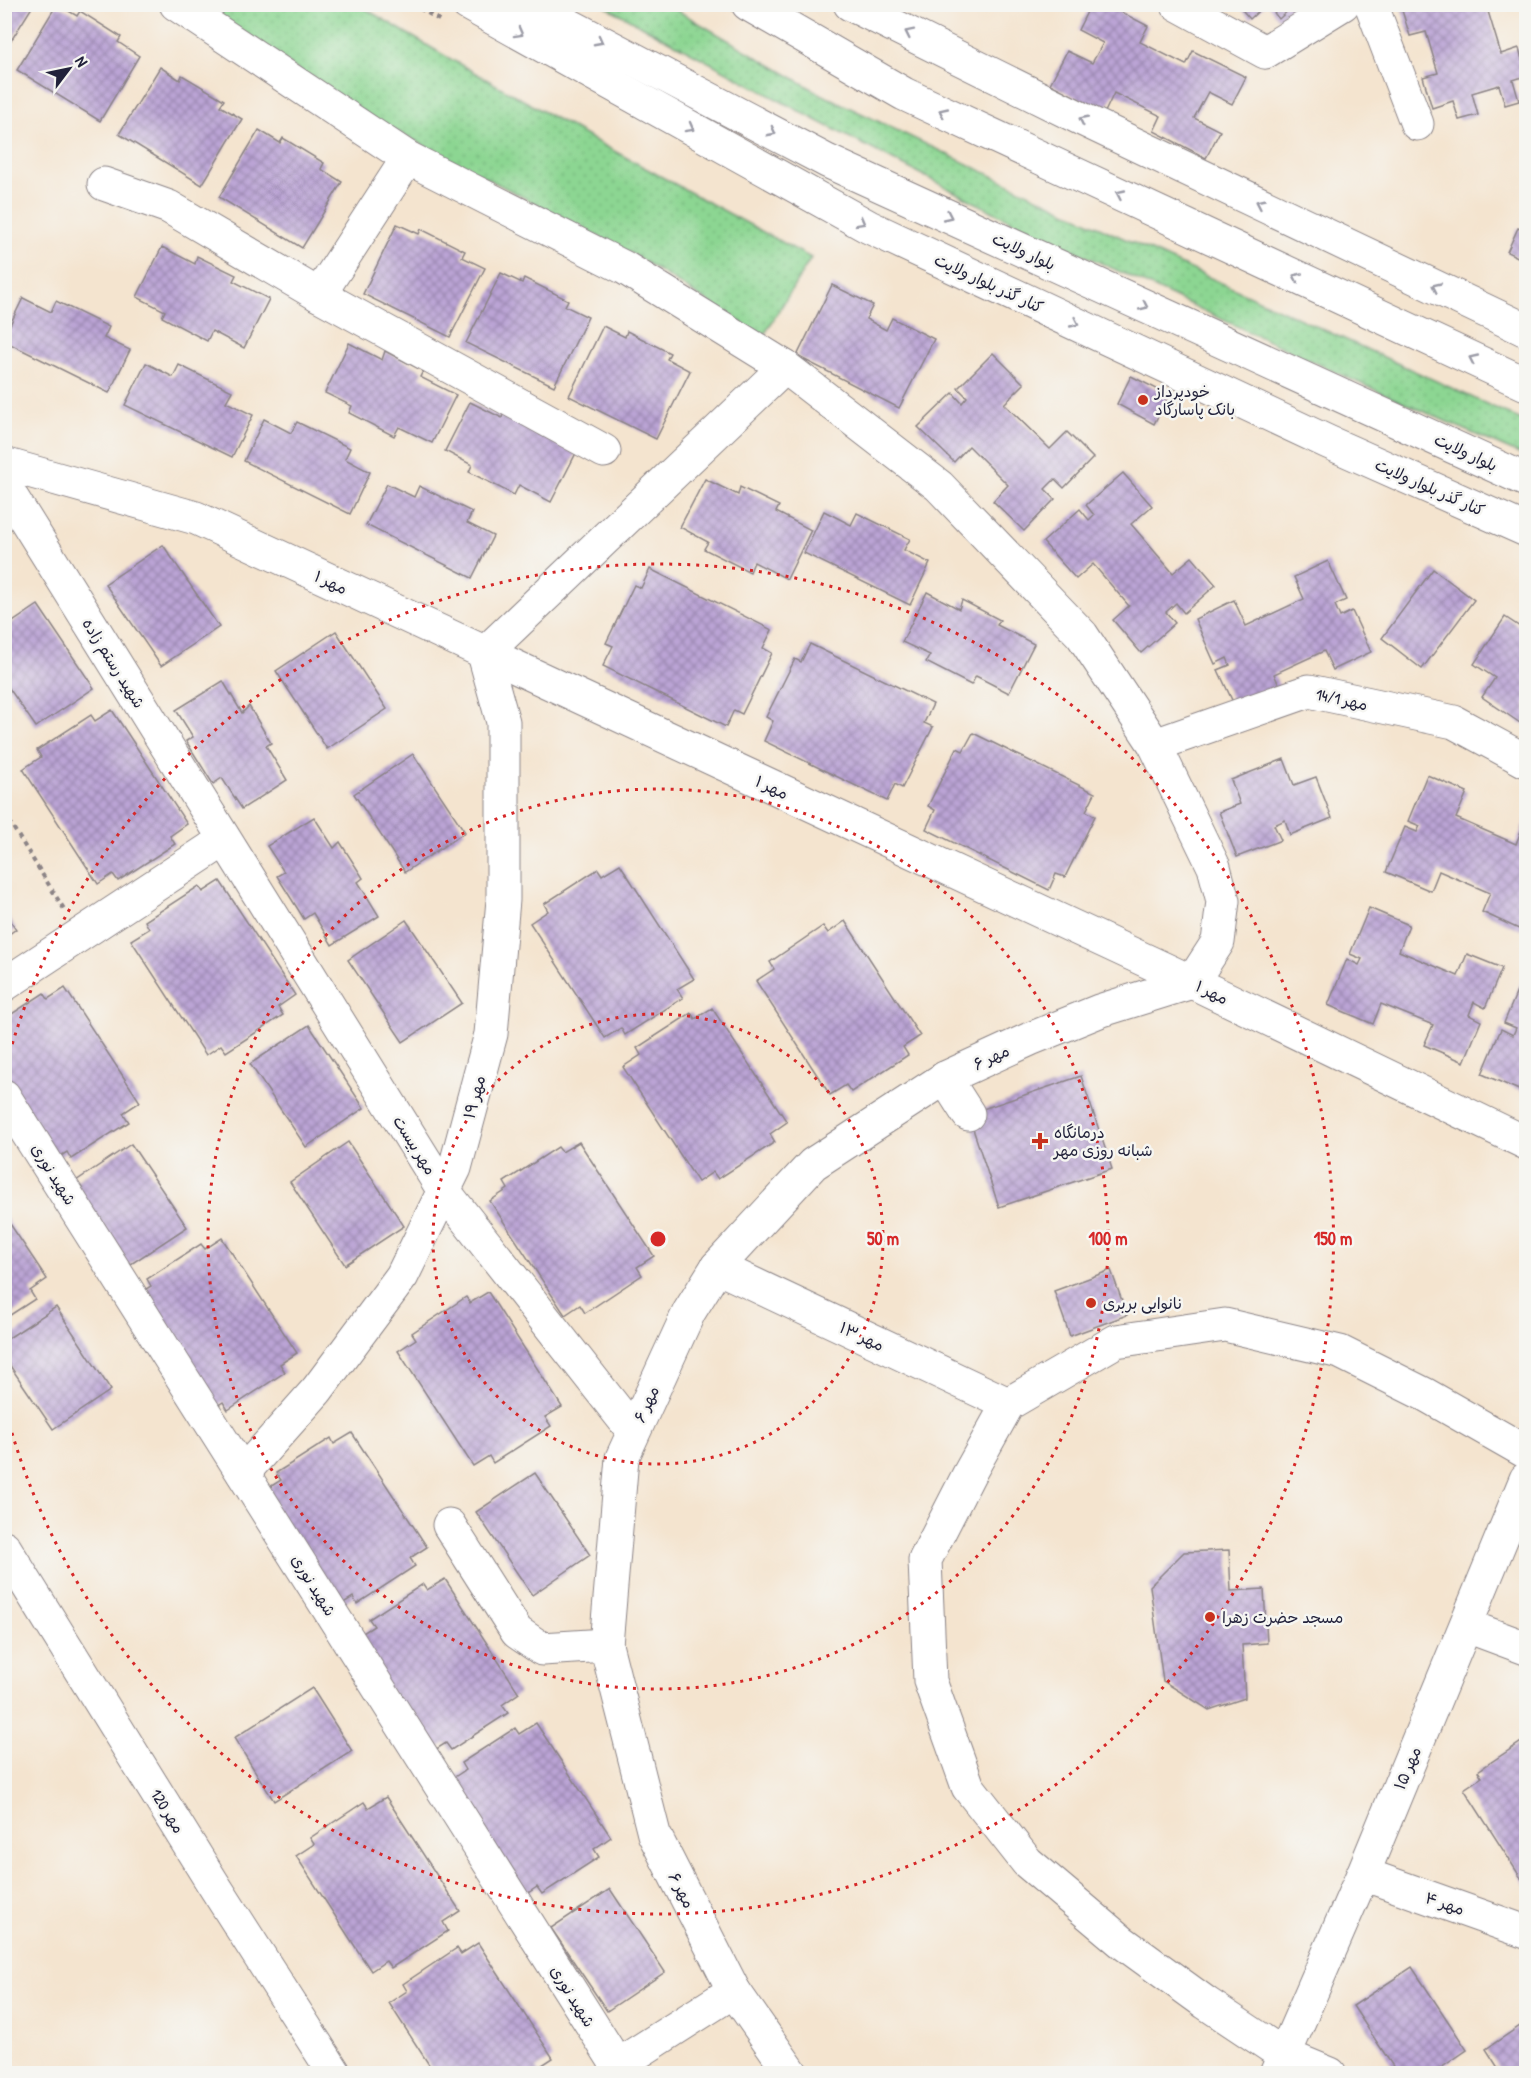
<svg xmlns="http://www.w3.org/2000/svg" width="1531" height="2078" font-family="'Patrick Hand','Playpen Sans Arabic',sans-serif">
  <style>
    .grass { fill: url(#grass-dots); stroke: #577c66; stroke-width: 1.5 }
    .building { fill: url(#building-cross-hatch) }
    .lines { fill: none; stroke-linecap: round; stroke-linejoin: round }
    .minor-casing { stroke: #8b8385; stroke-width: 35 }
    .major-casing { stroke: #8b8385; stroke-width: 35 }
    .path { stroke: #8b8385; stroke-width: 4; stroke-dasharray: 4.5 4.5; stroke-linecap: butt }
    .minor { stroke: #fff; stroke-width: 33 }
    .major { stroke: #fff; stroke-width: 33 }
    .oneway { stroke: #9c9ca7 }
    .ring { fill: none; stroke: #d62828; stroke-width: 3; stroke-dasharray: 3 6 }
    .poi-dot { fill: #c8321e; stroke: #f6f6f2; stroke-width: 2 }
    .labels { text-anchor: middle; dominant-baseline: central; stroke-width: 5; stroke-linejoin: round; paint-order: stroke }
    .street-label { font-size: 16px; fill: #22223b; stroke: #f6f6f2 }
    .poi-label { font-size: 16px; fill: #22223b; stroke: #f6f6f2; text-anchor: start }
    .centre { fill: #d62828; stroke: #f6f6f2; stroke-width: 3 }
    .ring-label { font-size: 18px; text-anchor: middle; font-weight: bold; fill: #d62828; stroke: #f6f6f2; stroke-width: 5; stroke-linejoin: round; paint-order: stroke }
  </style>
  <defs>
    <pattern id="grass-dots" width="8" height="8" patternUnits="userSpaceOnUse" patternTransform="scale(1.5)"><rect width="8" height="8" fill="#8cd692"/><path d="M2 2h.1M6 6h.1" fill="none" stroke="#78b77f" stroke-width="1.8" stroke-linecap="round"/></pattern>
    <pattern id="building-cross-hatch" width="8" height="8" patternUnits="userSpaceOnUse" patternTransform="scale(1.5)"><rect width="8" height="8" fill="#bba4d5"/><path d="M0 0l8 8M0 8l8-8" fill="none" stroke="#9885ae"/></pattern>
  </defs>
  <rect width="100%" height="100%" fill="#f6f6f2"/>
  <filter id="ink" filterUnits="userSpaceOnUse"><feTurbulence type="fractalNoise" baseFrequency=".0167" numOctaves="2"/><feDisplacementMap in="SourceGraphic" scale="12" xChannelSelector="R" yChannelSelector="G"/><feConvolveMatrix kernelMatrix="1 2 1 2 8 2 1 2 1" color-interpolation-filters="sRGB"/></filter>
  <filter id="wash" filterUnits="userSpaceOnUse"><feTurbulence type="fractalNoise" baseFrequency=".008" numOctaves="4" result="noise"/><feDisplacementMap in="SourceGraphic" scale="24" xChannelSelector="R" yChannelSelector="G"/><feGaussianBlur stdDeviation="1.35" result="paint"/><feColorMatrix in="noise" values="0 0 0 0 0 0 0 0 0 0 0 0 0 0 0 0 0 1.4 0 .05"/><feComposite in="paint" operator="in"/></filter>
  <g filter="url(#wash)">
    <rect width="100%" height="100%" fill="#f4e4cf"/>
    <g class="grass">
      <polygon points="197,5 359,5 447,57 592,139 811,258 763,337 634,255 377,121"/>
      <polygon points="603,5 668,5 819,93 1112,233 1526,422 1526,457 1346,377 1015,223 812,118"/>
    </g>
    <g id="blocks">
      <g class="building">
        <polygon points="4,4 34,4 4,52"/>
        <polygon points="57,4 77,16 80,11 121,37 118,42 139,56 100,121 17,70"/>
        <polygon points="1091,4 1106,4 1148,26 1140,42 1186,65 1193,51 1246,77 1232,104 1208,92 1194,118 1220,131 1206,158 1154,131 1161,116 1114,93 1105,112 1050,84 1067,51 1092,63 1103,43 1078,30"/>
        <polygon points="1237,4 1266,4 1250,19"/>
        <polygon points="1267,4 1295,4 1279,19"/>
        <polygon points="1400,4 1497,4 1487,8 1501,54 1519,48 1526,74 1526,76 1513,80 1519,101 1505,105 1499,85 1472,93 1478,115 1459,120 1453,101 1432,108 1423,77 1438,73 1426,32 1410,36"/>
        <polygon points="160,67 180,80 182,75 224,100 220,106 242,119 202,185 119,134"/>
        <polygon points="259,130 280,143 283,138 324,163 321,169 342,182 302,248 219,197"/>
        <polygon points="397,224 419,234 421,229 465,251 462,257 485,268 450,337 363,294"/>
        <polygon points="1518,228 1526,232 1526,261 1507,252"/>
        <polygon points="162,247 195,264 197,256 236,275 233,281 269,299 244,348 212,331 207,341 162,317 165,311 137,297"/>
        <polygon points="501,273 522,283 524,278 568,300 565,306 588,317 554,386 466,343"/>
        <polygon points="832,285 873,305 866,319 886,330 892,318 934,339 899,408 797,356"/>
        <polygon points="23,298 51,312 56,301 109,327 104,338 130,350 109,393 4,341 4,337"/>
        <polygon points="603,326 625,337 627,331 670,353 667,359 690,371 656,439 569,396"/>
        <polygon points="349,343 382,360 385,351 423,371 420,377 456,395 432,443 399,427 394,436 349,413 352,406 325,393"/>
        <polygon points="993,353 1024,384 1004,404 1050,449 1067,432 1093,458 1064,488 1055,479 1045,489 1055,499 1024,531 993,501 1008,485 969,446 954,462 918,427 953,393 962,403 967,397 958,388"/>
        <polygon points="146,363 173,377 179,365 232,391 226,402 253,415 232,457 125,405"/>
        <polygon points="1131,376 1169,395 1154,424 1117,404"/>
        <polygon points="470,402 502,418 504,410 543,430 540,435 576,453 551,502 519,485 514,495 469,472 472,465 445,451"/>
        <polygon points="264,419 291,433 297,422 350,448 345,459 370,472 350,514 244,461"/>
        <polygon points="1123,473 1152,506 1131,524 1173,573 1192,557 1216,585 1184,613 1176,603 1166,612 1175,623 1141,653 1113,620 1129,606 1093,564 1076,579 1043,542 1080,509 1089,520 1094,515 1086,505"/>
        <polygon points="705,479 738,495 740,487 779,506 776,512 811,530 787,579 754,562 750,572 704,549 708,542 680,527"/>
        <polygon points="387,484 414,497 419,486 472,512 467,523 493,536 472,578 366,525"/>
        <polygon points="824,511 851,525 857,513 910,539 904,550 930,563 910,605 804,553"/>
        <polygon points="163,545 219,627 161,666 105,584"/>
        <polygon points="1328,561 1346,600 1335,605 1340,617 1352,611 1371,652 1333,670 1324,651 1274,674 1283,694 1239,715 1218,670 1230,665 1227,658 1215,664 1195,619 1234,600 1246,626 1304,599 1294,577"/>
        <polygon points="650,569 772,630 763,648 772,653 742,714 734,710 726,727 603,666 613,646 606,643 634,585 641,588"/>
        <polygon points="1433,569 1474,600 1422,669 1382,638"/>
        <polygon points="927,592 959,609 962,600 1000,620 997,625 1034,644 1009,693 976,676 971,685 926,662 930,655 902,642"/>
        <polygon points="38,605 94,688 36,727 4,681 4,628"/>
        <polygon points="1505,617 1526,631 1526,719 1523,725 1482,697 1495,678 1474,664"/>
        <polygon points="336,631 387,709 327,749 276,671"/>
        <polygon points="810,644 933,704 924,723 933,727 902,788 895,784 887,801 764,741 773,721 766,717 795,659 801,662"/>
        <polygon points="223,681 242,713 249,706 271,743 266,746 287,780 242,809 222,778 213,784 186,741 193,737 176,710"/>
        <polygon points="112,710 187,824 170,836 175,844 118,881 113,874 98,884 23,769 41,757 37,750 91,715 95,721"/>
        <polygon points="973,733 1095,793 1086,811 1095,816 1065,877 1056,874 1049,890 926,829 935,810 928,806 957,748 963,751"/>
        <polygon points="413,754 465,832 405,872 354,794"/>
        <polygon points="1284,759 1294,785 1316,777 1332,818 1290,835 1285,820 1274,825 1281,840 1237,857 1219,812 1240,804 1231,780"/>
        <polygon points="1427,775 1467,792 1456,818 1516,844 1526,818 1526,917 1521,930 1482,912 1490,893 1439,871 1431,891 1386,872 1405,827 1417,832 1420,826 1408,821"/>
        <polygon points="314,817 334,848 340,842 363,878 358,882 379,916 332,945 313,913 304,919 277,876 284,872 267,846"/>
        <polygon points="620,864 694,979 677,989 683,998 625,1035 621,1028 605,1038 530,923 548,911 544,904 598,869 602,875"/>
        <polygon points="220,881 295,995 278,1007 283,1015 226,1052 221,1045 206,1055 131,940 149,929 145,921 199,886 203,892"/>
        <polygon points="1369,908 1409,925 1399,951 1458,976 1467,954 1502,968 1485,1008 1474,1002 1469,1015 1481,1021 1464,1062 1424,1045 1433,1025 1381,1004 1373,1024 1328,1005 1347,959 1359,965 1362,959 1350,954"/>
        <polygon points="5,912 16,929 5,937"/>
        <polygon points="406,920 462,1003 403,1042 348,960"/>
        <polygon points="845,921 920,1036 903,1047 908,1055 851,1092 846,1085 830,1095 756,981 774,969 770,962 823,926 828,933"/>
        <polygon points="1523,977 1526,979 1526,1093 1482,1074 1501,1029 1513,1035 1516,1028 1504,1023"/>
        <polygon points="65,988 140,1102 123,1113 129,1122 71,1159 67,1152 51,1162 4,1091 4,1019 44,993 48,999"/>
        <polygon points="712,1008 787,1122 770,1134 775,1142 718,1179 713,1172 698,1182 623,1067 641,1055 637,1048 691,1013 695,1019"/>
        <polygon points="309,1025 364,1108 306,1147 250,1064"/>
        <polygon points="1081,1076 1112,1169 999,1207 968,1114"/>
        <polygon points="348,1142 404,1226 345,1265 290,1182"/>
        <polygon points="579,1142 654,1256 637,1267 642,1275 585,1313 580,1305 565,1315 490,1201 508,1189 504,1182 558,1147 562,1152"/>
        <polygon points="131,1144 187,1227 128,1266 73,1183"/>
        <polygon points="4,1215 47,1279 30,1291 35,1299 4,1319"/>
        <polygon points="222,1238 297,1353 280,1364 285,1372 228,1410 223,1402 207,1413 132,1298 151,1286 147,1279 201,1244 205,1249"/>
        <polygon points="1111,1270 1127,1315 1070,1336 1054,1291"/>
        <polygon points="488,1292 562,1407 545,1417 551,1426 493,1463 489,1456 473,1466 398,1351 416,1339 412,1333 466,1297 470,1303"/>
        <polygon points="56,1307 111,1390 53,1429 4,1357 4,1341"/>
        <polygon points="352,1433 427,1547 410,1558 415,1566 357,1604 353,1597 337,1607 262,1492 281,1480 276,1473 331,1438 334,1444"/>
        <polygon points="535,1473 590,1555 532,1595 476,1512"/>
        <polygon points="1229,1550 1231,1591 1264,1589 1267,1643 1242,1645 1245,1698 1209,1710 1163,1681 1150,1586 1184,1552"/>
        <polygon points="445,1579 519,1693 502,1705 508,1713 451,1750 446,1743 430,1753 355,1638 374,1626 369,1619 423,1584 427,1590"/>
        <polygon points="312,1688 352,1751 274,1801 234,1738"/>
        <polygon points="536,1723 611,1837 594,1849 599,1857 542,1894 537,1887 522,1897 447,1782 465,1770 461,1763 515,1728 519,1734"/>
        <polygon points="1526,1739 1526,1886 1464,1789 1482,1777 1478,1771"/>
        <polygon points="386,1797 460,1911 443,1922 448,1931 391,1968 386,1961 371,1971 296,1856 314,1844 310,1838 364,1802 368,1808"/>
        <polygon points="610,1889 665,1972 607,2011 551,1928"/>
        <polygon points="478,1943 553,2058 536,2069 539,2074 435,2074 389,2003 407,1991 403,1984 457,1948 461,1954"/>
        <polygon points="1412,1967 1467,2050 1432,2074 1398,2074 1353,2006"/>
        <polygon points="1526,2022 1526,2074 1502,2074 1486,2049"/>
      </g>
    </g>
  </g>
  <g filter="url(#ink)">
    <use href="#blocks" fill-opacity="0" stroke="#8b8385" stroke-width="1.5"/>
    <g class="lines">
      <defs>
        <g id="minor">
          <polyline points="176,4 408,158 625,268 785,367 939,486 1082,635 1155,745 1214,867 1223,901 1218,942 1192,982 1099,1011 1030,1039 945,1078 813,1164 717,1267 689,1312 622,1458 606,1645 654,1834 734,1991 792,2074"/>
          <polyline points="468,4 869,227 1328,442 1526,530"/>
          <polyline points="850,4 1084,120 1526,330"/>
          <polyline points="1177,4 1265,52 1343,4"/>
          <polyline points="1371,4 1417,124"/>
          <polyline points="104,184 169,207 319,295 604,451"/>
          <polyline points="319,295 408,158"/>
          <polyline points="4,464 196,518 1192,982 1526,1143"/>
          <polyline points="4,485 444,1191 633,1431"/>
          <polyline points="1155,745 1309,691 1454,722 1526,761"/>
          <polyline points="4,985 224,840"/>
          <polyline points="945,1078 968,1114"/>
          <polyline points="4,1096 623,2074"/>
          <polyline points="717,1267 1008,1404"/>
          <polyline points="243,1473 317,1390 402,1276 455,1168 491,1034 503,900 503,722 484,654 785,367"/>
          <polyline points="449,1525 517,1632 542,1649 606,1645"/>
          <polyline points="4,1547 212,1882 335,2074"/>
          <polyline points="1467,1626 1526,1648"/>
          <polyline points="1363,1874 1526,1932"/>
          <polyline points="618,2065 734,1991"/>
          <polyline points="1276,2074 1363,1874 1526,1479"/>
          <polyline points="1330,2074 1284,2055 1206,2003 1122,1942 1027,1862 968,1787 930,1681 925,1560 969,1474 1008,1404 1116,1341 1225,1325 1340,1352 1426,1395 1526,1452"/>
        </g>
        <g id="major">
          <polyline points="529,4 827,161 1526,480"/>
          <polyline points="748,4 904,94 1526,384"/>
        </g>
      </defs>
      <use href="#minor" class="minor-casing"/>
      <use href="#major" class="major-casing"/>
      <g class="path">
        <polyline points="412,4 441,21"/>
        <polyline points="4,813 64,909"/>
      </g>
      <use href="#minor" class="minor"/>
      <use href="#major" class="major"/>
    </g>
    <defs><path id="oneway-chevron" d="M-2-3.5L2.5 0L-2 3.5" fill="none" stroke-width="1.6" stroke-linecap="round" stroke-linejoin="round" transform="scale(1.5)"/></defs>
    <g class="oneway">
      <use href="#oneway-chevron" transform="translate(519 33) rotate(29)"/>
      <use href="#oneway-chevron" transform="translate(909 33) rotate(-154)"/>
      <use href="#oneway-chevron" transform="translate(599 41) rotate(28)"/>
      <use href="#oneway-chevron" transform="translate(943 112) rotate(-155)"/>
      <use href="#oneway-chevron" transform="translate(1083 120) rotate(-154)"/>
      <use href="#oneway-chevron" transform="translate(690 128) rotate(29)"/>
      <use href="#oneway-chevron" transform="translate(772 132) rotate(28)"/>
      <use href="#oneway-chevron" transform="translate(1120 194) rotate(-155)"/>
      <use href="#oneway-chevron" transform="translate(1260 203) rotate(-155)"/>
      <use href="#oneway-chevron" transform="translate(948 216) rotate(25)"/>
      <use href="#oneway-chevron" transform="translate(861 222) rotate(29)"/>
      <use href="#oneway-chevron" transform="translate(1297 277) rotate(-155)"/>
      <use href="#oneway-chevron" transform="translate(1436 287) rotate(-155)"/>
      <use href="#oneway-chevron" transform="translate(1144 306) rotate(25)"/>
      <use href="#oneway-chevron" transform="translate(1075 323) rotate(25)"/>
      <use href="#oneway-chevron" transform="translate(1473 359) rotate(-155)"/>
    </g>
  </g>
  <g class="ring">
    <circle cx="658" cy="1239" r="225"/>
    <circle cx="658" cy="1239" r="450"/>
    <path d="M5 1070A675 675 0 1 1 5 1408"/>
  </g>
  <g class="poi-dot">
    <circle cx="1143" cy="400" r="6"/>
    <path d="M1037 1132h6v6h6v6h-6v6h-6v-6h-6v-6h6z"/>
    <circle cx="1091" cy="1303" r="6"/>
    <circle cx="1210" cy="1617" r="6"/>
  </g>
  <g class="labels">
    <g class="street-label">
      <text transform="translate(1024 251) rotate(25)">بلوار ولایت</text>
      <text transform="translate(989 283) rotate(25)">کنار گذر بلوار ولایت</text>
      <text transform="translate(1466 452) rotate(25)">بلوار ولایت</text>
      <text transform="translate(1430 487) rotate(24)">کنار گذر بلوار ولایت</text>
      <text transform="translate(331 582) rotate(25)">مهر ۱</text>
      <text transform="translate(114 663) rotate(58)">شهید رستم زاده</text>
      <text transform="translate(1342 699) rotate(12)">مهر 14/1</text>
      <text transform="translate(772 787) rotate(25)">مهر ۱</text>
      <text transform="translate(1212 992) rotate(26)">مهر ۱</text>
      <text transform="translate(991 1057) rotate(-25)">مهر ۶</text>
      <text transform="translate(474 1097) rotate(-75)">مهر ۱۹</text>
      <text transform="translate(415 1145) rotate(58)">مهر بیست</text>
      <text transform="translate(54 1174) rotate(58)">شهید نوری</text>
      <text transform="translate(862 1336) rotate(25)">مهر ۱۳</text>
      <text transform="translate(646 1404) rotate(-65)">مهر ۶</text>
      <text transform="translate(314 1585) rotate(58)">شهید نوری</text>
      <text transform="translate(1407 1768) rotate(-67)">مهر ۱۵</text>
      <text transform="translate(168 1811) rotate(58)">مهر 120</text>
      <text transform="translate(682 1890) rotate(63)">مهر ۶</text>
      <text transform="translate(1445 1903) rotate(19)">مهر ۴</text>
      <text transform="translate(573 1996) rotate(58)">شهید نوری</text>
    </g>
    <g class="poi-label">
      <text x="1155" y="391">خودپرداز<tspan x="1155" dy="18">بانک پاسارگاد</tspan></text>
      <text x="1054" y="1132">درمانگاه<tspan x="1054" dy="18">شبانه روزی مهر</tspan></text>
      <text x="1103" y="1303">نانوایی بربری</text>
      <text x="1222" y="1617">مسجد حضرت زهرا</text>
    </g>
  </g>
  <circle cx="658" cy="1239" r="9" class="centre"/>
  <g class="ring-label">
    <text x="883" y="1245">50 m</text>
    <text x="1108" y="1245">100 m</text>
    <text x="1333" y="1245">150 m</text>
  </g>
  <rect width="1531" height="2078" fill="none" stroke="#f6f6f2" stroke-width="24"/>
  <g transform="translate(69 69) rotate(58)" stroke="#f6f6f2" stroke-width="4.5" paint-order="stroke">
  <path d="M0-4.5L10 22L0 15L-10 22Z" fill="#22223b"/>
  <text y="-9" font-size="16" font-weight="bold" text-anchor="middle" fill="#22223b">N</text>
  </g>
</svg>
